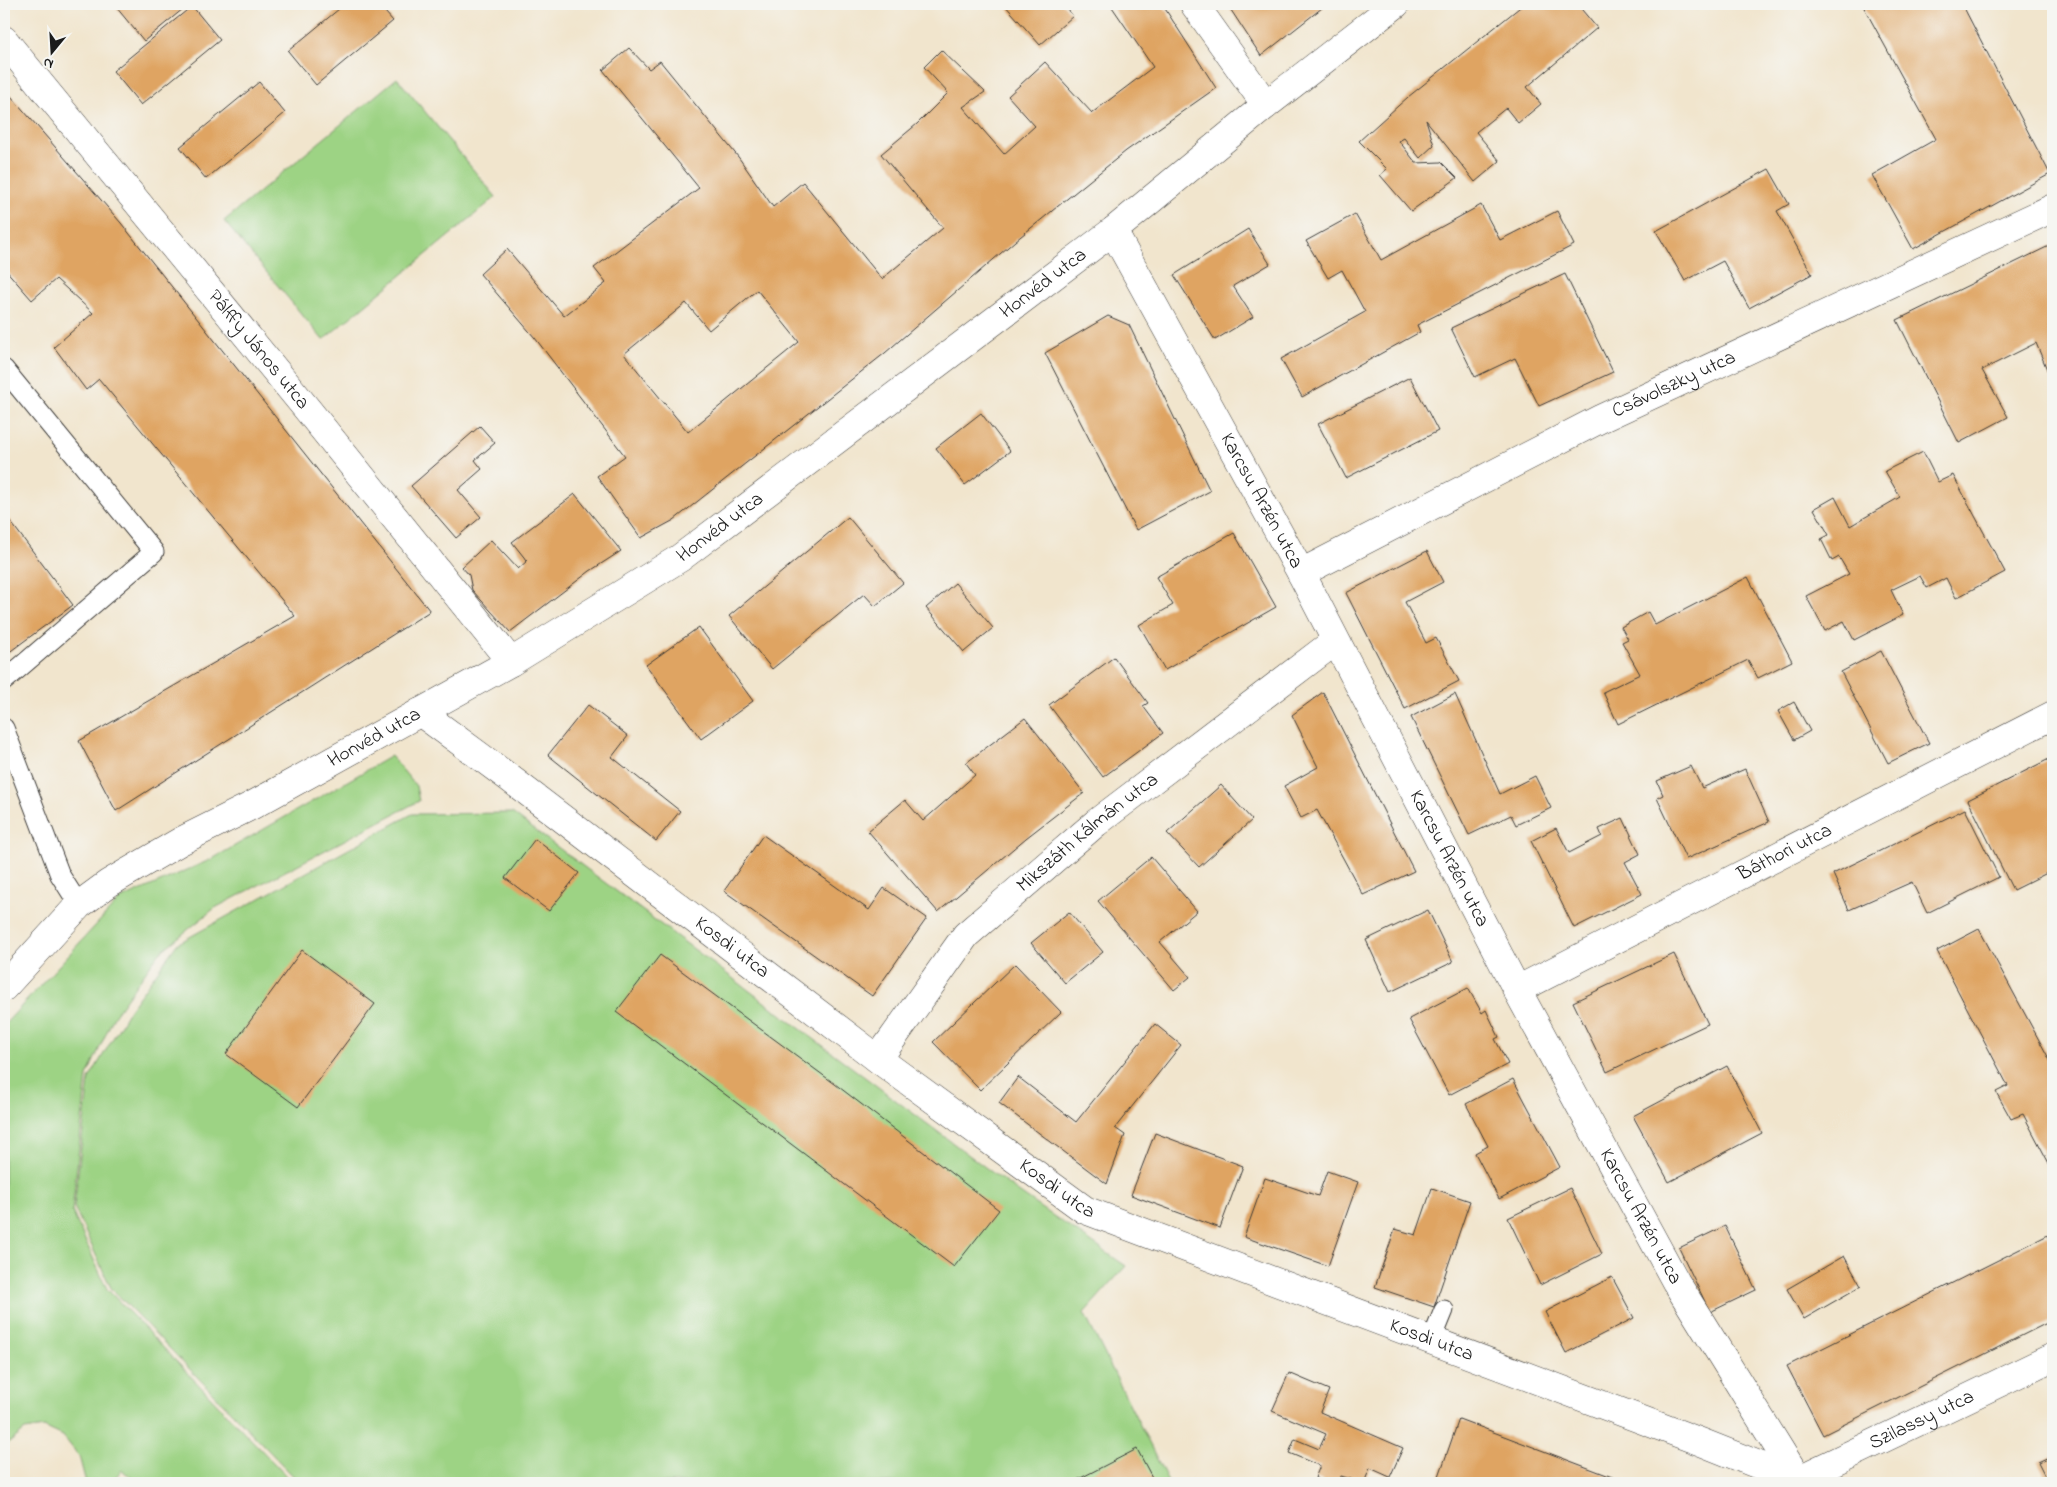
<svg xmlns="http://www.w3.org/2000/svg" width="2057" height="1487" font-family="'Indie Flower',sans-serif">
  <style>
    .green { fill: #9dd384; stroke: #5c7850 }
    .building { fill: #dfa462; fill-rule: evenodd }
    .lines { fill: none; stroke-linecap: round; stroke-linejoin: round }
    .service-casing { stroke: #3c3a37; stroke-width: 21 }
    .minor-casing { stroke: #3c3a37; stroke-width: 29 }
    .tertiary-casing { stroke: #3c3a37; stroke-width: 29 }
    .service { stroke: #fff; stroke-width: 19 }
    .minor { stroke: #fff; stroke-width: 28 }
    .tertiary { stroke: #fff; stroke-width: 28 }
    .labels { text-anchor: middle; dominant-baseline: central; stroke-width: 5; stroke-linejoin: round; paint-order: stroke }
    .street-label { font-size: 20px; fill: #1c1c1c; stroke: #f6f6f2 }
  </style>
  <rect width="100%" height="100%" fill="#f6f6f2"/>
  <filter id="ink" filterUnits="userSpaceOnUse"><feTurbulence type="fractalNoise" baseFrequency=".02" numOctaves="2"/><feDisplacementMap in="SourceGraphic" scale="10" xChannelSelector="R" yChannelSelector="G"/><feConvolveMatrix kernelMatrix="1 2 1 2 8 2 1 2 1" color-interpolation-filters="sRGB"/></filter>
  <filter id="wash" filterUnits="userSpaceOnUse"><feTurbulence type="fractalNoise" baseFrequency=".0096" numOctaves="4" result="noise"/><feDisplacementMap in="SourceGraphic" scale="20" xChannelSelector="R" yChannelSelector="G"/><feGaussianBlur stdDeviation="1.12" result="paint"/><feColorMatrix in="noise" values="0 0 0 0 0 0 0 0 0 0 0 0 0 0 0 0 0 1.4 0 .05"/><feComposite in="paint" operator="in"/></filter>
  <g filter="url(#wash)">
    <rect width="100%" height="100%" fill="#f1e5cd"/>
    <g class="green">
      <polygon points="397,78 496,197 323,340 224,221"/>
      <polygon points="391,756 416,786 419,801 215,908 159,953 114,1016 87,1076 72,1211 107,1289 293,1483 138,1483 122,1470 110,1483 86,1483 79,1456 63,1436 44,1427 25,1430 4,1447 4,1025 119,900 212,859"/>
      <polygon points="512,813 1017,1191 1126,1266 1084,1313 1169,1483 300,1483 111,1288 74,1207 89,1079 130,1009 177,944 412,814"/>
    </g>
    <g id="blocks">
      <g class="building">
        <polygon points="120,4 189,4 144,41 116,7"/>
        <polygon points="345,4 378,4 393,21 316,85 288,51"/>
        <polygon points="1004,4 1063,4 1073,16 1040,45"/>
        <path d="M 1110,4 L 1162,4 L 1216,88 L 1126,151 L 1015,241 L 885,353 L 674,520 L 641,538 L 597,476 L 625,456 L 535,338 L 480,274 L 507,249 L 564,316 L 606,283 L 594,268 L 699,188 L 603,70 L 629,48 L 649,69 L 660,61 L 739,158 L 773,207 L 803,182 L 882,279 L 943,228 L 881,154 L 917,124 L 948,93 L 924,67 L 941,50 L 985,92 L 963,107 L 1004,154 L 1035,126 L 1008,96 L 1045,62 L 1092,113 L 1153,67 ZM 757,290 L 799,342 L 688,432 L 624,354 L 686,303 L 709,330 Z"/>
        <polygon points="1227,4 1327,4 1261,56"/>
        <polygon points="1524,4 1577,4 1597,28 1527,87 1541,104 1518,123 1506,108 1476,132 1500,161 1475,182 1426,120 1434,145 1420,158 1404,138 1399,141 1416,163 1441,162 1457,178 1411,211 1380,175 1387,169 1359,141 1408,97"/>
        <polygon points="1862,4 1962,4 2050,174 1913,249 1872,175 1936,139"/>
        <polygon points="192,6 220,40 141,105 113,71"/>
        <polygon points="259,82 285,113 206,179 180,147"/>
        <polygon points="4,88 121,223 430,611 116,811 79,741 295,616 99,379 86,390 54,347 93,313 56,279 32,300 4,268"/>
        <polygon points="1769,169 1789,204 1777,211 1812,274 1749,308 1723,261 1685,281 1656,231"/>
        <polygon points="1481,205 1500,240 1557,211 1574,245 1417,325 1420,332 1302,397 1281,359 1365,312 1342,270 1328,278 1306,241 1355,214 1381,260"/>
        <polygon points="1248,229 1270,264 1233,286 1253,317 1215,340 1174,275"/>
        <polygon points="2053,244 2053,384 2036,343 1982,370 2008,417 1959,443 1897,320"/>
        <polygon points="1565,274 1613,372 1539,406 1515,358 1475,377 1451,328"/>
        <polygon points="1108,316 1129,325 1210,491 1136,530 1045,353"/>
        <polygon points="1410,377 1438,431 1346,478 1318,424"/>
        <polygon points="981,413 1010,451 965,485 936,448"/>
        <polygon points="480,426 495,443 475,460 482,469 458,490 481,517 456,538 411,486"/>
        <polygon points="1923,452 1938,482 1953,475 2005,572 1956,598 1946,578 1927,588 1920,576 1891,590 1903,615 1854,640 1844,621 1825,631 1806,596 1849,574 1839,557 1832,561 1821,539 1829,535 1814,509 1835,497 1850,526 1900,497 1885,471"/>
        <polygon points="575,494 621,551 590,571 510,632 472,590 469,575 462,567 491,540 518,569 527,561 512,542"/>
        <polygon points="4,513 73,605 4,656"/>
        <polygon points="848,517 903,583 875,606 864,594 772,669 729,616"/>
        <polygon points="1234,533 1276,607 1165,670 1139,625 1173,605 1156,577"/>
        <polygon points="1427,551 1443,582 1405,602 1426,643 1436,638 1459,681 1405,709 1346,593"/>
        <polygon points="1748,577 1792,661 1758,678 1748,660 1618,724 1603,692 1640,674 1622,642 1628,639 1621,627 1648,612 1655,625"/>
        <polygon points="955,583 993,628 964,652 926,608"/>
        <polygon points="699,627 753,701 701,739 646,665"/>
        <polygon points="1881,651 1929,743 1888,763 1841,672"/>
        <polygon points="1114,657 1148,703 1143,706 1163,733 1103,777 1049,705"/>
        <polygon points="1323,692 1414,871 1363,895 1317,810 1301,818 1284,786 1318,767 1292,715"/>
        <polygon points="1455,694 1500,794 1535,776 1551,808 1516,825 1511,815 1469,835 1411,717"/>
        <polygon points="1794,702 1810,731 1794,740 1778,711"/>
        <polygon points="588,705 628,736 612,757 680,811 656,841 548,755"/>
        <polygon points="1025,718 1084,793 1026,838 938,912 868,831 905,800 923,821 975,775 966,763"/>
        <polygon points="2053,757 2053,870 2013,890 1968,800"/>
        <polygon points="1691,766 1702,788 1745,769 1769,822 1686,859 1657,798 1663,795 1657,781"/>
        <polygon points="1221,785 1252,820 1199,867 1167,833"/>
        <polygon points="1965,809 1999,877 1927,913 1912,882 1849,910 1833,874"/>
        <polygon points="1623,818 1640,854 1625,862 1642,894 1574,928 1531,841 1556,828 1569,853 1602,836 1599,829"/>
        <polygon points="763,835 869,910 884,888 927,918 872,996 724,891"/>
        <polygon points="535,839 579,873 549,911 505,878"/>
        <polygon points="1151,857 1197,911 1160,942 1190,977 1174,990 1098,901"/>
        <polygon points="1428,910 1453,962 1390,992 1366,940"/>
        <polygon points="1069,912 1103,952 1065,983 1031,943"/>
        <polygon points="1979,929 2053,1066 2053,1171 2023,1114 2011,1119 1996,1092 2008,1086 1937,951"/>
        <polygon points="302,950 375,1004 298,1107 226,1054"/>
        <polygon points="1674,954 1708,1024 1607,1072 1573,1002"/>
        <polygon points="660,955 835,1084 999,1210 954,1267 616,1012"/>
        <polygon points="1015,964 1061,1012 980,1090 933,1042"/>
        <polygon points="1468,988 1482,1013 1486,1010 1499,1037 1495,1039 1508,1064 1449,1095 1409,1019"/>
        <polygon points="1155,1024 1181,1045 1115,1128 1125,1135 1107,1184 999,1103 1018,1077 1076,1122"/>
        <polygon points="1727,1066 1762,1133 1669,1182 1633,1116"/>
        <polygon points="1513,1079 1560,1167 1499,1199 1475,1153 1488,1146 1466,1104"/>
        <polygon points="1155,1133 1243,1166 1220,1228 1131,1195"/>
        <polygon points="1327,1171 1358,1182 1328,1266 1244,1237 1265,1178 1318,1196"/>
        <polygon points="1432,1188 1470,1201 1434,1307 1375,1287 1395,1229 1416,1235"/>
        <polygon points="1570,1188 1602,1254 1540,1285 1508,1218"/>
        <polygon points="1725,1226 1756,1290 1710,1312 1679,1248"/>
        <polygon points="2048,1235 2053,1245 2053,1320 1823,1435 1787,1366"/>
        <polygon points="1844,1256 1861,1286 1804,1319 1787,1289"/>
        <polygon points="1612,1277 1634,1318 1566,1353 1545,1312"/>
        <polygon points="1289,1373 1329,1390 1320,1412 1403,1448 1390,1477 1370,1468 1364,1483 1341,1476 1338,1483 1328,1483 1315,1478 1320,1466 1289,1453 1295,1439 1319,1449 1326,1434 1272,1411"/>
        <polygon points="1459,1419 1628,1483 1437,1482"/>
        <polygon points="1137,1449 1155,1483 1071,1483"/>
        <polygon points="2053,1456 2053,1483 2048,1483 2038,1463"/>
      </g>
    </g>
  </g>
  <g filter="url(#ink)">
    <use href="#blocks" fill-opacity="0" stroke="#3c3a37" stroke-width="1"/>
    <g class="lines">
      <defs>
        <g id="service">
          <polyline points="4,369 154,552 4,681"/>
          <polyline points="4,728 60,875 79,905"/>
          <polyline points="1431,1342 1444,1310"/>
        </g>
        <g id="minor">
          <polyline points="1194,4 1266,105"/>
          <path id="s1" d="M 4,40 L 307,409 L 511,662"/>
          <path id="s2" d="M 1113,231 L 1301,573 L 1517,990 L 1676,1282 L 1798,1479"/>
          <path id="s3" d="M 1301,573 L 1600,419 L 2053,208"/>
          <path id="s4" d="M 420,712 L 508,777 L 878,1059 L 1085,1210 L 1701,1442 L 1804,1483"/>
          <path id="s5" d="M 1517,990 L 2053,715"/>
          <path id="s6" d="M 878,1059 L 966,935 L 1096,823 L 1334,642"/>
          <path id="s7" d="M 1791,1483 L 2053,1357"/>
        </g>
        <g id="tertiary">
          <path id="s8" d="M 4,987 L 79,905 L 109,883 L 181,841 L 251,806 L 511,662 L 680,558 L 1113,231 L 1266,105 L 1396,4"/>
        </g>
      </defs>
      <use href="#service" class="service-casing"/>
      <use href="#minor" class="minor-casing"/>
      <use href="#tertiary" class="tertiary-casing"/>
      <use href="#service" class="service"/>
      <use href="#minor" class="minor"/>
      <use href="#tertiary" class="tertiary"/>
    </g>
  </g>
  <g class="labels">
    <g class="street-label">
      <text stroke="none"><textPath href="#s8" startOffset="1261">Honvéd utca</textPath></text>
      <text stroke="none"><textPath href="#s1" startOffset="401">Pálffy János utca</textPath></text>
      <text stroke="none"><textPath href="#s3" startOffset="418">Csávolszky utca</textPath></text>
      <text stroke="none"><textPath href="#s2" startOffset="308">Karcsu Arzén utca</textPath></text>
      <text stroke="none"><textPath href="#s8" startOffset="856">Honvéd utca</textPath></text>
      <text stroke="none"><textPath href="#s8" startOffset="451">Honvéd utca</textPath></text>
      <text stroke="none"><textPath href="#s6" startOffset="311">Mikszáth Kálmán utca</textPath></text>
      <text stroke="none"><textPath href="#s5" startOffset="301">Báthori utca</textPath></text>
      <text stroke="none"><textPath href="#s2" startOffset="712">Karcsu Arzén utca</textPath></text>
      <text stroke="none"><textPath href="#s4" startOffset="391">Kosdi utca</textPath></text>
      <text stroke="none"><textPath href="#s4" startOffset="796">Kosdi utca</textPath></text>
      <text stroke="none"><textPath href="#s2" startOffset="1118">Karcsu Arzén utca</textPath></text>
      <text stroke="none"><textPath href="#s4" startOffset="1201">Kosdi utca</textPath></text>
      <text stroke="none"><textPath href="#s7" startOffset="145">Szilassy utca</textPath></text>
    </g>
  </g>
  <rect width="2057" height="1487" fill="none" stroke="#f6f6f2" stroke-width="20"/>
  <g transform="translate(52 52) rotate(198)" stroke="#f6f6f2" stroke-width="4" paint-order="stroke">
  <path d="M0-4L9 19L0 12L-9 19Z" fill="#1c1c1c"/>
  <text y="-8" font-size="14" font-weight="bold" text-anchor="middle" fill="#1c1c1c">N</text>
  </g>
</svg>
